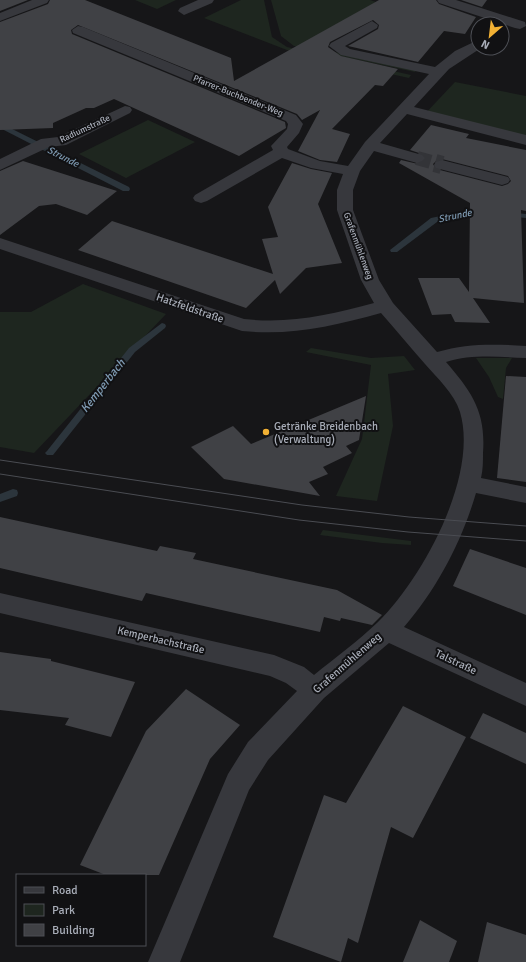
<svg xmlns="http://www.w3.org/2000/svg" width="526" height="962" font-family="Signika,sans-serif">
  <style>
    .green { fill: #1e261f }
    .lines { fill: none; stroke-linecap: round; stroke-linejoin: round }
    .stream { fill: #2c353c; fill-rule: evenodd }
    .building { fill: #404145; fill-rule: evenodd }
    .minor-tunnel-far1 { stroke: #333438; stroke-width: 14; stroke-dasharray: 14 7; stroke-linecap: butt }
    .minor-tunnel { stroke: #333438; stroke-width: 18; stroke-dasharray: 18 9; stroke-linecap: butt }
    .minor { fill: #37383d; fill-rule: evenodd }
    .tram { stroke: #4a4c52; stroke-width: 1 }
    .poi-dot { fill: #f2b134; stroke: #111113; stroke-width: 1.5 }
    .labels { text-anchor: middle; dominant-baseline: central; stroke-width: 4; stroke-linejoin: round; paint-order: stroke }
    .far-street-label { font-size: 9px; fill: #a8adb8; stroke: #111113 }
    .far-water-label { font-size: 10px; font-style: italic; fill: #7f9bb3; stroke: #111113 }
    .street-label { font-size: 11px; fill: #a8adb8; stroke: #111113 }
    .poi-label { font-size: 11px; fill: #a8adb8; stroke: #111113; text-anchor: start }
    .water-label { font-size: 12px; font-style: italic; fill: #7f9bb3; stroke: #111113 }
  </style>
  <rect width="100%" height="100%" fill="#161618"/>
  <g class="green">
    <polygon points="135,0 176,0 157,9"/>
    <polygon points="241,0 264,0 272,37 287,47 411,75 409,78 321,59 318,62 204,18"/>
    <polygon points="271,0 370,0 376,2 300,45 417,69 415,72 294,46 281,36"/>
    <polygon points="455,82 526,96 526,139 422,117"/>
    <polygon points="148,120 195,142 126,178 79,154"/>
    <polygon points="83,284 166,314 34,453 0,447 0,312 31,312"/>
    <polygon points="311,348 371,358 404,356 415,370 388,374 393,426 377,501 336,496 362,439 371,365 306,352"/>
    <polygon points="476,358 512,358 506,368 503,399 498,397 489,377"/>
    <polygon points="323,530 411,541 411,545 382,543 320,535"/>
  </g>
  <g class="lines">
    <g class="stream">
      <polygon points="0,123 129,187 130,189 129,191 123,191 0,128"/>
      <polygon points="483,210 487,212 486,214 455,217 437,222 397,252 391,252 390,250 431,218 455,213"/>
      <polygon points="506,212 526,214 526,218 506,216"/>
      <polygon points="162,323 165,324 166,326 165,328 135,352 53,455 47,455 45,453 47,451 129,348"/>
      <polygon points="13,489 17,490 18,493 17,496 0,502 0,494"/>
    </g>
  </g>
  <g class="building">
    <polygon points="0,0 28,0 0,11"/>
    <polygon points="50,0 85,0 231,58 234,81 379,0 436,0 439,4 476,17 465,34 444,31 418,62 348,46 378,29 379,25 373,20 330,42 328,47 341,56 398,69 383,86 375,85 332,129 350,134 337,162 320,160 298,151 320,110 302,120 297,114 78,25 71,30 72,34 285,122 286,128 239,156 114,99 94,108 86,108 53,123 53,128 0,130 0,22 48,4"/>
    <polygon points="461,0 487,0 482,7"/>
    <path d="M 431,125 L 469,134 L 466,138 L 526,150 L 526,211 L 521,210 L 524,303 L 473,298 L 490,323 L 455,322 L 451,314 L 432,315 L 418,278 L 459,278 L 469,292 L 470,203 L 399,163 L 401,160 L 418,164 L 426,159 L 422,154 L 410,150 ZM 442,159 L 508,176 L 511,181 L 508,184 L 502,186 L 436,169 L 433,164 L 436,161 Z"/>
    <polygon points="23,161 117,191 87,215 56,204 39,206 0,235 0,171"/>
    <polygon points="292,163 311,169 332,173 318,204 342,263 306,268 280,294 275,280 246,308 78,250 112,221 273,274 262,239 278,237 268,207"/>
    <polygon points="506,376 526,377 526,482 497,478"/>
    <polygon points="366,396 359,440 346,446 352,453 323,467 328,474 309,482 320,496 224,479 191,447 233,426 251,444"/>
    <polygon points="0,517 157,551 160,546 196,553 193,559 337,590 382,615 372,625 341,618 340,621 324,617 320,632 146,593 142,601 0,568"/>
    <polygon points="470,549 526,568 526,615 453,586"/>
    <polygon points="0,652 51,659 51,661 135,682 111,737 65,725 69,718 0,710"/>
    <polygon points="186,689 240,725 210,759 159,875 106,875 80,865 146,731"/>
    <polygon points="403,706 466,737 413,838 391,827 358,943 348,938 341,962 273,937 324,795 346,803"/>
    <polygon points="483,713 526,733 526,764 470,738"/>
    <polygon points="420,920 457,941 449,962 403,962"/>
    <polygon points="487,922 526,935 526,962 478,962"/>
  </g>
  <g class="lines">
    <polyline class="minor-tunnel-far1" points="417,158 438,164"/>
    <polyline class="minor-tunnel" points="435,163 442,165"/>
    <g class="minor">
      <polygon points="32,0 49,0 47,3 0,21 0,13"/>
      <polygon points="198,0 214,0 212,3 184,15 178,11 180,8"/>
      <polygon points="437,0 456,0 525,22 526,26 520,29 515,28 439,3"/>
      <path d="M 372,21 L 378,25 L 377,28 L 345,46 L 350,49 L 435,67 L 455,51 L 478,40 L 478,48 L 481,48 L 449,69 L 414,107 L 526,135 L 526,145 L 407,114 L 380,143 L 422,155 L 425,158 L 422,161 L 417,163 L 374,151 L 360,171 L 353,190 L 353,210 L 379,280 L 393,303 L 437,352 C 468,343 494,344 526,346 L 526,358 C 498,357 472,354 446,362 C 472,392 486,412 483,453 C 483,461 483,470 481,478 L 526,487 L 526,503 L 476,493 C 462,541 437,589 404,627 L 526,683 L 526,706 L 389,643 L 324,698 L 268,760 L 249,790 L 180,962 L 148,962 L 228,774 L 248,742 L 297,691 L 286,683 L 270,676 L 0,613 L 0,593 L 274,655 L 304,667 L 314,675 C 335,658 358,641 378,622 C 422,579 479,476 460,412 C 454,393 437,378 425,364 C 410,347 396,330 381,313 C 333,326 292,336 242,331 L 0,249 L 0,238 L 244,319 C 290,324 330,315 374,303 L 361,280 L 337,210 L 337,190 L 343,174 L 311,168 L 282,158 L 207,201 L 201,203 L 195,201 L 193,198 L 195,195 L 273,150 L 271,146 L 287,129 L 288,124 L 286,121 L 73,33 L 72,30 L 78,26 L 83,27 L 296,115 L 303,124 L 299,133 L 287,147 L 288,149 L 320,161 L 348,166 L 365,142 L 429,74 L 341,55 L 329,46 L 331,43 Z"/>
      <polygon points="125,106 130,107 132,110 130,113 66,145 49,147 0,170 0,159 41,139 58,137"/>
      <polygon points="442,160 508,177 510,180 508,183 502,185 436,168 434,165 436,162"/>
    </g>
    <g class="tram">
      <polyline points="0,460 302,505 409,517 526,526"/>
      <polyline points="0,474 299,520 408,532 526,541"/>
    </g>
  </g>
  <circle class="poi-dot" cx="266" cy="432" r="4"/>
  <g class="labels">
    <g class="far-street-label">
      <text transform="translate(238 96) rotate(22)">Pfarrer-Buchbender-Weg</text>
      <text transform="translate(85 129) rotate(-25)">Radiumstraße</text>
      <text transform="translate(358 246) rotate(70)">Grafenmühlenweg</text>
    </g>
    <g class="far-water-label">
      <text transform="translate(63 157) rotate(27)">Strunde</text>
      <text transform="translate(455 216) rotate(-12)">Strunde</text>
    </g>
    <g class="street-label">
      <text transform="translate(190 308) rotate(19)">Hatzfeldstraße</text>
      <text transform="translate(161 640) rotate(13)">Kemperbachstraße</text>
      <text transform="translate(456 662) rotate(25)">Talstraße</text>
      <text transform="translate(347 663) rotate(-41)">Grafenmühlenweg</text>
    </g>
    <g class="poi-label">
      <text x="274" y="426">Getränke Breidenbach<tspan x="274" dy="13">(Verwaltung)</tspan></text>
    </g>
    <g class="water-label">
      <text transform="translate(103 386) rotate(-52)">Kemperbach</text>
    </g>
  </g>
  <rect x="16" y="874" width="130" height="72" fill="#111113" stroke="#4d4f55"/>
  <rect x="24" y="887" width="20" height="6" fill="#37383d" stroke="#4d4f55"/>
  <text x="52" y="894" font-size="12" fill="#a8adb8">Road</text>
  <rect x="24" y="904" width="20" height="12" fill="#1e261f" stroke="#4d4f55"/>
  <text x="52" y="914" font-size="12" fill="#a8adb8">Park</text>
  <rect x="24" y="924" width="20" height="12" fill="#404145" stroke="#4d4f55"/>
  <text x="52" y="934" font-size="12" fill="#a8adb8">Building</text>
  <g transform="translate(490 36) rotate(208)"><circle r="19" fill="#111113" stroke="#4d4f55"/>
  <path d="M0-3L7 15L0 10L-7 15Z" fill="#f2b134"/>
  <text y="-6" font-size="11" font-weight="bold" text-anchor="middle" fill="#a8adb8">N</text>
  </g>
</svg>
